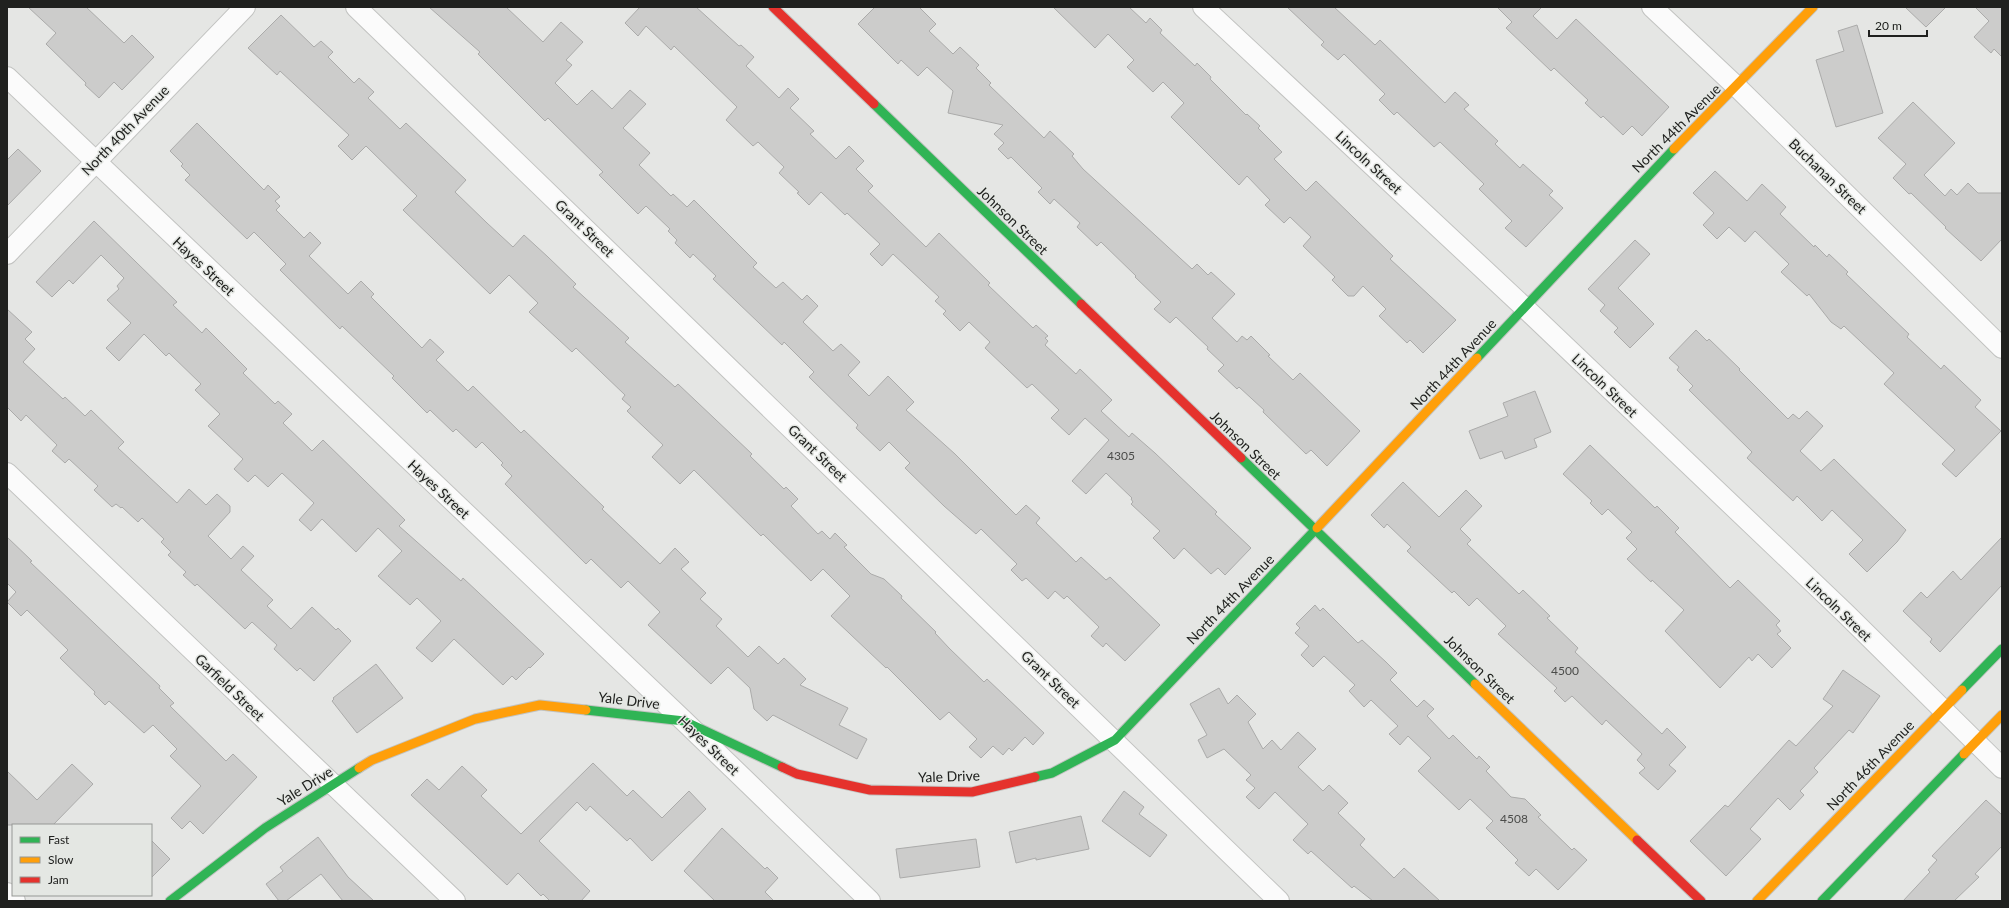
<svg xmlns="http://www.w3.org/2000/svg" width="2009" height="908" font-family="Lato,sans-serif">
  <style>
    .building { fill: #cccccb; stroke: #ababaa }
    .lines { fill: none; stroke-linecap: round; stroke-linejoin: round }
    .street-casing { stroke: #c2c3c1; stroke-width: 22 }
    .fast-casing { stroke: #c2c3c1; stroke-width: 11 }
    .slow-casing { stroke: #c2c3c1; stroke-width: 11 }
    .jam-casing { stroke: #c2c3c1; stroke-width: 11 }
    .street { stroke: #fbfbfb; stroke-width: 20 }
    .fast { stroke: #30b455; stroke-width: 9 }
    .slow { stroke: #ff9f0a; stroke-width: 9 }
    .jam { stroke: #e5322d; stroke-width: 9 }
    .labels { text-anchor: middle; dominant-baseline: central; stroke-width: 3; stroke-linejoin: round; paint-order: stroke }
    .number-label { font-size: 12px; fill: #4b4c4a }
    .street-label { font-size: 14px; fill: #20211f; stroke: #e4e7e3 }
  </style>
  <rect width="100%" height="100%" fill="#e5e6e4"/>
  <g class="building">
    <polygon points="28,7 86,7 124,43 132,35 154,57 122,90 114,82 99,98 85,85 86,83 46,44 56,33"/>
    <polygon points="429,7 506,7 543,42 561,22 583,42 566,60 572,65 555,83 577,105 592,90 612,109 630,90 646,104 623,128 650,153 639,165 671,196 673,194 687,207 694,200 757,263 753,267 776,288 783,282 802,300 807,295 818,306 803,322 833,351 841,344 860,362 848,375 869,396 888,376 914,402 906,410 955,454 1016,515 1026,505 1040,518 1036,523 1076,562 1081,557 1106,580 1110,577 1160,625 1125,661 1106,643 1103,647 1091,636 1099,627 1067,596 1064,599 1055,591 1048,599 1026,578 1022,581 1011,570 1017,564 981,529 976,534 944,506 905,468 910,463 889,442 880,451 856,428 858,425 809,377 814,372 784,342 782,345 713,279 716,276 693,254 690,258 675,243 677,240 668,231 670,229 646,206 638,214 599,175 603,172 548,118 545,121 478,54 480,52"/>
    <polygon points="640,7 696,7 739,46 741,45 754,57 746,66 779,98 788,88 799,99 790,108 814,131 810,134 836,159 849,146 864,161 856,169 873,186 868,191 926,247 939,233 990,283 988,285 1033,328 1036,325 1048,336 1045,338 1048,341 1045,345 1076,374 1080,369 1112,400 1101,411 1129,437 1132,433 1155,453 1217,512 1215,514 1251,548 1225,575 1218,568 1211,574 1184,548 1174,559 1153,538 1160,531 1131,504 1133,502 1131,499 1132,498 1106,473 1086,494 1072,481 1109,440 1085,418 1069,435 1051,418 1059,410 1032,384 1027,388 985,348 990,342 969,322 960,331 943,314 946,311 935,301 939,297 893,254 882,266 870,254 880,244 847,213 845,215 821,192 809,205 797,193 799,192 779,173 784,167 758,142 753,146 726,120 737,107 674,46 671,50 646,26 638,36 625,23"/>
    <polygon points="875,7 919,7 936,24 929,31 953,54 960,47 979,65 976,68 991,83 989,85 1044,138 1050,131 1074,154 1072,156 1083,169 1192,269 1197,264 1208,275 1211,272 1235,294 1212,318 1237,342 1242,336 1247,340 1251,336 1270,355 1268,356 1293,380 1300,373 1360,431 1327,466 1311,450 1306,454 1263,412 1264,410 1239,387 1237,389 1218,371 1224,365 1207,349 1208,347 1176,317 1170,323 1154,309 1161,302 1135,277 1136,276 1101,242 1097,246 1077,227 1080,223 1054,199 1050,204 1038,192 1042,188 1011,157 1008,159 998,149 1004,143 994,134 1003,125 948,113 953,91 927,67 918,76 901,60 898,64 858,24"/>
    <polygon points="1053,7 1129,7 1146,23 1150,18 1162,30 1160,33 1195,66 1197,63 1211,77 1210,79 1246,115 1247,114 1260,126 1258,128 1282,152 1274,159 1306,191 1316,181 1393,256 1390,259 1456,320 1423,353 1410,340 1407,343 1379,316 1386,309 1363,286 1354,296 1348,296 1332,280 1335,277 1303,246 1311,237 1290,217 1284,223 1265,205 1270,200 1247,176 1239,185 1171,117 1184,103 1163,82 1153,92 1127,67 1134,60 1108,34 1095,48"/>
    <polygon points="1287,7 1334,7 1375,45 1380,40 1445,103 1455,92 1469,105 1464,109 1498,141 1495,144 1520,168 1523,164 1553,191 1549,195 1563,208 1526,247 1505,228 1512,221 1479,189 1484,184 1440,142 1434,147 1397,112 1394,115 1379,100 1385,94 1344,54 1338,60 1321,45 1324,42"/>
    <polygon points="1497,7 1542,7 1533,16 1557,39 1576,19 1669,107 1642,136 1632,126 1623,135 1603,116 1601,118 1585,103 1588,100 1554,68 1551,71 1506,28 1512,22"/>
    <polygon points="1905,7 1946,7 1926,27"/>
    <polygon points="1975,7 2002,7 2002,57 1994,49 1991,53 1974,37 1989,21"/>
    <polygon points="281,15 314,47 321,41 333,52 328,57 354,83 359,78 374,92 368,98 400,129 406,123 466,180 455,192 487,223 513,247 524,235 548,257 576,284 573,287 629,338 625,342 675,387 678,384 752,454 750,456 784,489 786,487 798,499 791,506 818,534 822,531 830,539 835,533 847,545 844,547 871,574 884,579 902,596 901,598 936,632 935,633 949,648 984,682 987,679 1044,733 1033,745 1025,737 1012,751 1009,748 1003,755 993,746 981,758 969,747 977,739 949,712 940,720 887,667 886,668 831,616 850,596 823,569 811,581 763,534 761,536 694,470 680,484 652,457 663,445 627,411 631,407 622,399 625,395 576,348 572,352 529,312 538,303 509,275 490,294 403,210 417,196 366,146 352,160 338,146 349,135 280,71 277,75 248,48"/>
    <polygon points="1857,25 1883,113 1836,127 1816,60 1844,51 1838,31"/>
    <polygon points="1913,102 1955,143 1924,175 1945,196 1951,189 1957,195 1968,183 1978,193 2002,193 2002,239 1981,261 1945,228 1946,227 1911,193 1909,194 1893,178 1906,164 1878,138"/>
    <polygon points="197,123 264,190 268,185 280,197 275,201 280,206 276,210 304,238 310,232 321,243 309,256 348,294 361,281 374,294 371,297 422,348 430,339 444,352 436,360 468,391 473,386 521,433 524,430 604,507 602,509 660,564 675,548 689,562 681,569 706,593 700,599 722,619 716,626 748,657 759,646 778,664 784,658 806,679 800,685 848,708 839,725 867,739 857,759 773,715 767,721 754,709 750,688 728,667 711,684 648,625 660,612 628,581 621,588 591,559 586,564 505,484 512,476 501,465 503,463 482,442 476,448 456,429 453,432 430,410 427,413 392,378 394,376 342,326 340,329 280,270 286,264 254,232 247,239 199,193 185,180 190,175 181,166 183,164 170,151"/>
    <polygon points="18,149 41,171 7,206 7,160"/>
    <polygon points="1715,171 1747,201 1762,184 1786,207 1780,214 1814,247 1815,245 1827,257 1829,254 1848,272 1846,274 1909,334 1907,337 1941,369 1944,365 1981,400 1975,407 2001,431 1956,477 1942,464 1955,450 1884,384 1894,373 1844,326 1841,329 1831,322 1809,294 1807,296 1781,272 1789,264 1755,231 1745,242 1729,227 1717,239 1703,225 1714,213 1693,193"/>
    <polygon points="94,221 177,302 173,305 202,333 206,328 247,369 243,373 275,404 278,401 292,414 283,423 312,451 323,440 405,520 399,526 461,581 463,578 544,654 530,668 529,667 516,680 512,676 503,685 454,639 432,662 416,648 441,621 417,598 410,605 378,576 402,551 378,528 356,552 322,519 311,531 299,520 314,503 282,473 268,487 255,475 248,482 234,469 243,459 208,426 220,414 195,390 201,384 169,353 166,356 144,334 119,361 106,348 131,323 107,300 119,289 117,286 124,278 101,255 73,284 69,280 52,297 36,282"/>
    <polygon points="1635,240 1650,254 1618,288 1654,324 1630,348 1614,332 1618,328 1600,311 1605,305 1588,289"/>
    <polygon points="7,309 32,332 25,339 35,349 23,362 63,399 65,397 85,416 91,410 124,442 118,448 177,503 189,489 206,505 217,494 230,506 230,512 208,536 231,559 243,546 254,556 241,570 273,600 267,606 291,629 312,607 336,630 338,628 351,641 314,681 300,668 297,671 274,649 277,645 252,622 245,629 197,584 195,586 183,575 186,572 168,555 171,552 161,542 164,539 142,518 138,522 122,507 121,508 116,504 112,507 94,490 98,486 69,459 65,463 52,451 57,445 26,415 21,421 7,407"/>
    <polygon points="1696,330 1707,341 1709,339 1740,369 1739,370 1788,419 1793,414 1799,419 1807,411 1823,426 1800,451 1821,471 1834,459 1906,530 1897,542 1867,572 1849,554 1863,540 1832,510 1822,521 1797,496 1793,501 1747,458 1752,452 1689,390 1693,386 1677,370 1679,367 1669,358"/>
    <polygon points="1535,391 1551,432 1534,439 1537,447 1505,459 1502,451 1480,459 1469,431 1508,416 1503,403"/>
    <polygon points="1590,445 1655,508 1657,506 1679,528 1675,532 1730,588 1738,580 1780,621 1776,625 1781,631 1777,634 1791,648 1772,668 1758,654 1752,661 1749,657 1720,688 1665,631 1684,610 1652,580 1651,582 1627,559 1637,549 1626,538 1632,532 1608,509 1602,515 1590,503 1592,501 1563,474"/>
    <polygon points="1403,482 1439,517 1466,490 1482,506 1460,529 1471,540 1467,544 1519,594 1523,590 1550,616 1547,618 1578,648 1575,652 1662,734 1667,728 1686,747 1669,765 1676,771 1658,790 1639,773 1645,768 1637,760 1642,754 1606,720 1602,725 1572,696 1565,702 1554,691 1557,688 1498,634 1506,626 1477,598 1469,606 1454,591 1452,593 1407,551 1411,547 1387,524 1384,528 1371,515"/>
    <polygon points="7,537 32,561 30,562 160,686 159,688 174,703 170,706 226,761 233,754 257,777 203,834 190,821 182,829 171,818 201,786 170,756 177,749 153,725 144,733 109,701 105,705 94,694 95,692 60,658 68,650 27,610 21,616 7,602 16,592 7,583"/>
    <polygon points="2002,537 2002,585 1940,652 1930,642 1932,639 1903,611 1921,592 1927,598 1953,571 1961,580"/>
    <polygon points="1315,605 1320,611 1323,608 1358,643 1362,640 1386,662 1397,673 1390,680 1417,707 1424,700 1434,709 1427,716 1449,739 1453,735 1477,759 1479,756 1490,767 1486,771 1511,797 1525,799 1541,815 1538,817 1572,850 1574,848 1587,860 1558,890 1536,869 1529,876 1515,863 1518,860 1486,828 1493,821 1470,799 1459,810 1418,771 1431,758 1408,736 1400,745 1389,734 1398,726 1371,700 1364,707 1349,691 1355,685 1324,656 1313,667 1301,655 1309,646 1295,633 1300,628 1296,624"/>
    <polygon points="376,664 403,698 357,733 332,701 334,699 333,698"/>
    <polygon points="1843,670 1880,696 1853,733 1849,730 1814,768 1818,772 1800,791 1804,795 1790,810 1778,798 1750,829 1761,839 1726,876 1690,841 1725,805 1728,807 1789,740 1796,746 1833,706 1823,699"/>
    <polygon points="1219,688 1228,704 1237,695 1256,714 1248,722 1263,749 1272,740 1281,750 1298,732 1316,749 1298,767 1323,791 1329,785 1348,803 1338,813 1365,839 1360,845 1394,878 1404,868 1440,901 1373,901 1354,886 1352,888 1311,851 1308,854 1293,840 1308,824 1275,792 1259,809 1246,797 1255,788 1246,780 1251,775 1224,749 1207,758 1198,740 1207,735 1190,704"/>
    <polygon points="593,763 627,796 633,790 662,818 689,791 706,809 652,861 630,838 627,841 590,806 586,811 577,802 539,841 590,891 581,901 550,901 543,894 541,896 518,873 507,885 411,795 427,779 439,790 462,766 487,790 481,796 521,834"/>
    <polygon points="72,764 93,784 53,825 7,825 7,771 37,800"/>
    <polygon points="1124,791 1144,807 1139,814 1167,835 1150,857 1102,821"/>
    <polygon points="1986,800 2002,815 2002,846 1975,874 1979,877 1954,901 1903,901 1930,872 1928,870 1937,860 1932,856"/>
    <polygon points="1081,816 1089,849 1036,860 1036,858 1016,863 1009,832"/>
    <polygon points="722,828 765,869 767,867 778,878 765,892 774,901 715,901 684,871"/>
    <polygon points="318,837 348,877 374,901 343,901 321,874 286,901 279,901 266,884 283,871 280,867"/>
    <polygon points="976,839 980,867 900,878 896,849"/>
    <polygon points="151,840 170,859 151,878"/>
  </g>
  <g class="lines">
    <defs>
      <g id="street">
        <polyline points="356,7 1279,901"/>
        <polyline points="1203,7 1525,308 1846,614 2002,768"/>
        <polyline points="1652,7 1737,87 2002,348"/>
        <polyline points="7,77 684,721 870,901"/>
        <polyline points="7,254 245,7"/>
        <polyline points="7,473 455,901"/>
        <polyline points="7,893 15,901"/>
      </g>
      <g id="fast">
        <polyline points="874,104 1081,304"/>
        <polyline points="1477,358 1674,149"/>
        <polyline points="1241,458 1475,684"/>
        <polyline points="1962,690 2002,649"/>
        <polyline points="586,710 684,721 782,767"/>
        <polyline points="1035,777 1052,773 1115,740 1317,528"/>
        <polyline points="170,901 265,828 359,768"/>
        <polyline points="1822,901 1964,754"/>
      </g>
      <g id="slow">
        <polyline points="1674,149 1813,7"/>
        <polyline points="1317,528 1477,358"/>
        <polyline points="1475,684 1637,840"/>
        <polyline points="1964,754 2002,715"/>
        <polyline points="359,768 372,760 475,719 540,705 586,710"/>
        <polyline points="1757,901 1962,690"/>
      </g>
      <g id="jam">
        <polyline points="773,7 874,104"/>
        <polyline points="1081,304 1241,458"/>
        <polyline points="782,767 797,774 870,790 972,792 1035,777"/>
        <polyline points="1637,840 1701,901"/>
      </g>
    </defs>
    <use href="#street" class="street-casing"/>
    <use href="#fast" class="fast-casing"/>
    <use href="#slow" class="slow-casing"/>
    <use href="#jam" class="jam-casing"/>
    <use href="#street" class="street"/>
    <use href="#fast" class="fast"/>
    <use href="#slow" class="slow"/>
    <use href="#jam" class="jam"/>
  </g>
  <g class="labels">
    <g class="number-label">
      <text x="1121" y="455">4305</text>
      <text x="1565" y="670">4500</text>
      <text x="1514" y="818">4508</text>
    </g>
    <g class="street-label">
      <text transform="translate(1676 128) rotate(-45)">North 44th Avenue</text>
      <text transform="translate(125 130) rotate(-46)">North 40th Avenue</text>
      <text transform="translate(1369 162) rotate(43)">Lincoln Street</text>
      <text transform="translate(1828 176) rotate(44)">Buchanan Street</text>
      <text transform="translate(1013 220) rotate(44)">Johnson Street</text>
      <text transform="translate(585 228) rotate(44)">Grant Street</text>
      <text transform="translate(204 266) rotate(43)">Hayes Street</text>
      <text transform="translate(1453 364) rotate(-47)">North 44th Avenue</text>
      <text transform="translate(1605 385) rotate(44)">Lincoln Street</text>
      <text transform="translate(1246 445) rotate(44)">Johnson Street</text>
      <text transform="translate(818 453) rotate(44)">Grant Street</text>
      <text transform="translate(439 489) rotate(43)">Hayes Street</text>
      <text transform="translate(1230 599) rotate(-46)">North 44th Avenue</text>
      <text transform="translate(1839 609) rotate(44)">Lincoln Street</text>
      <text transform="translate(1480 669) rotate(44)">Johnson Street</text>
      <text transform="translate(1051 679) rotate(44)">Grant Street</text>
      <text transform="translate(230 687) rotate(44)">Garfield Street</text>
      <text transform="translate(629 700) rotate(7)">Yale Drive</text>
      <text transform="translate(709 745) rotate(44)">Hayes Street</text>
      <text transform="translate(1870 765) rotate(-46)">North 46th Avenue</text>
      <text transform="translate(949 776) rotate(-2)">Yale Drive</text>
      <text transform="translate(305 786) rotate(-32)">Yale Drive</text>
    </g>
  </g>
  <rect width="2009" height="908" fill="none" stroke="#20211f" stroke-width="16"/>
  <rect x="12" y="824" width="140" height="72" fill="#e4e7e3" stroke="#969895"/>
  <rect x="20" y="837" width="20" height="6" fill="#30b455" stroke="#969895"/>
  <text x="48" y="844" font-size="12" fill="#20211f">Fast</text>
  <rect x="20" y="857" width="20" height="6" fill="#ff9f0a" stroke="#969895"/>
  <text x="48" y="864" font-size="12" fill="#20211f">Slow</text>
  <rect x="20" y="877" width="20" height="6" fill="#e5322d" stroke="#969895"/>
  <text x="48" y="884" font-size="12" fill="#20211f">Jam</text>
  <path d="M1869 30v6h58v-6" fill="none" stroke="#20211f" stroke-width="2"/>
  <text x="1875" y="30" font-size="12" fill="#20211f" stroke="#e4e7e3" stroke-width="3" paint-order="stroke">20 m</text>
</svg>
